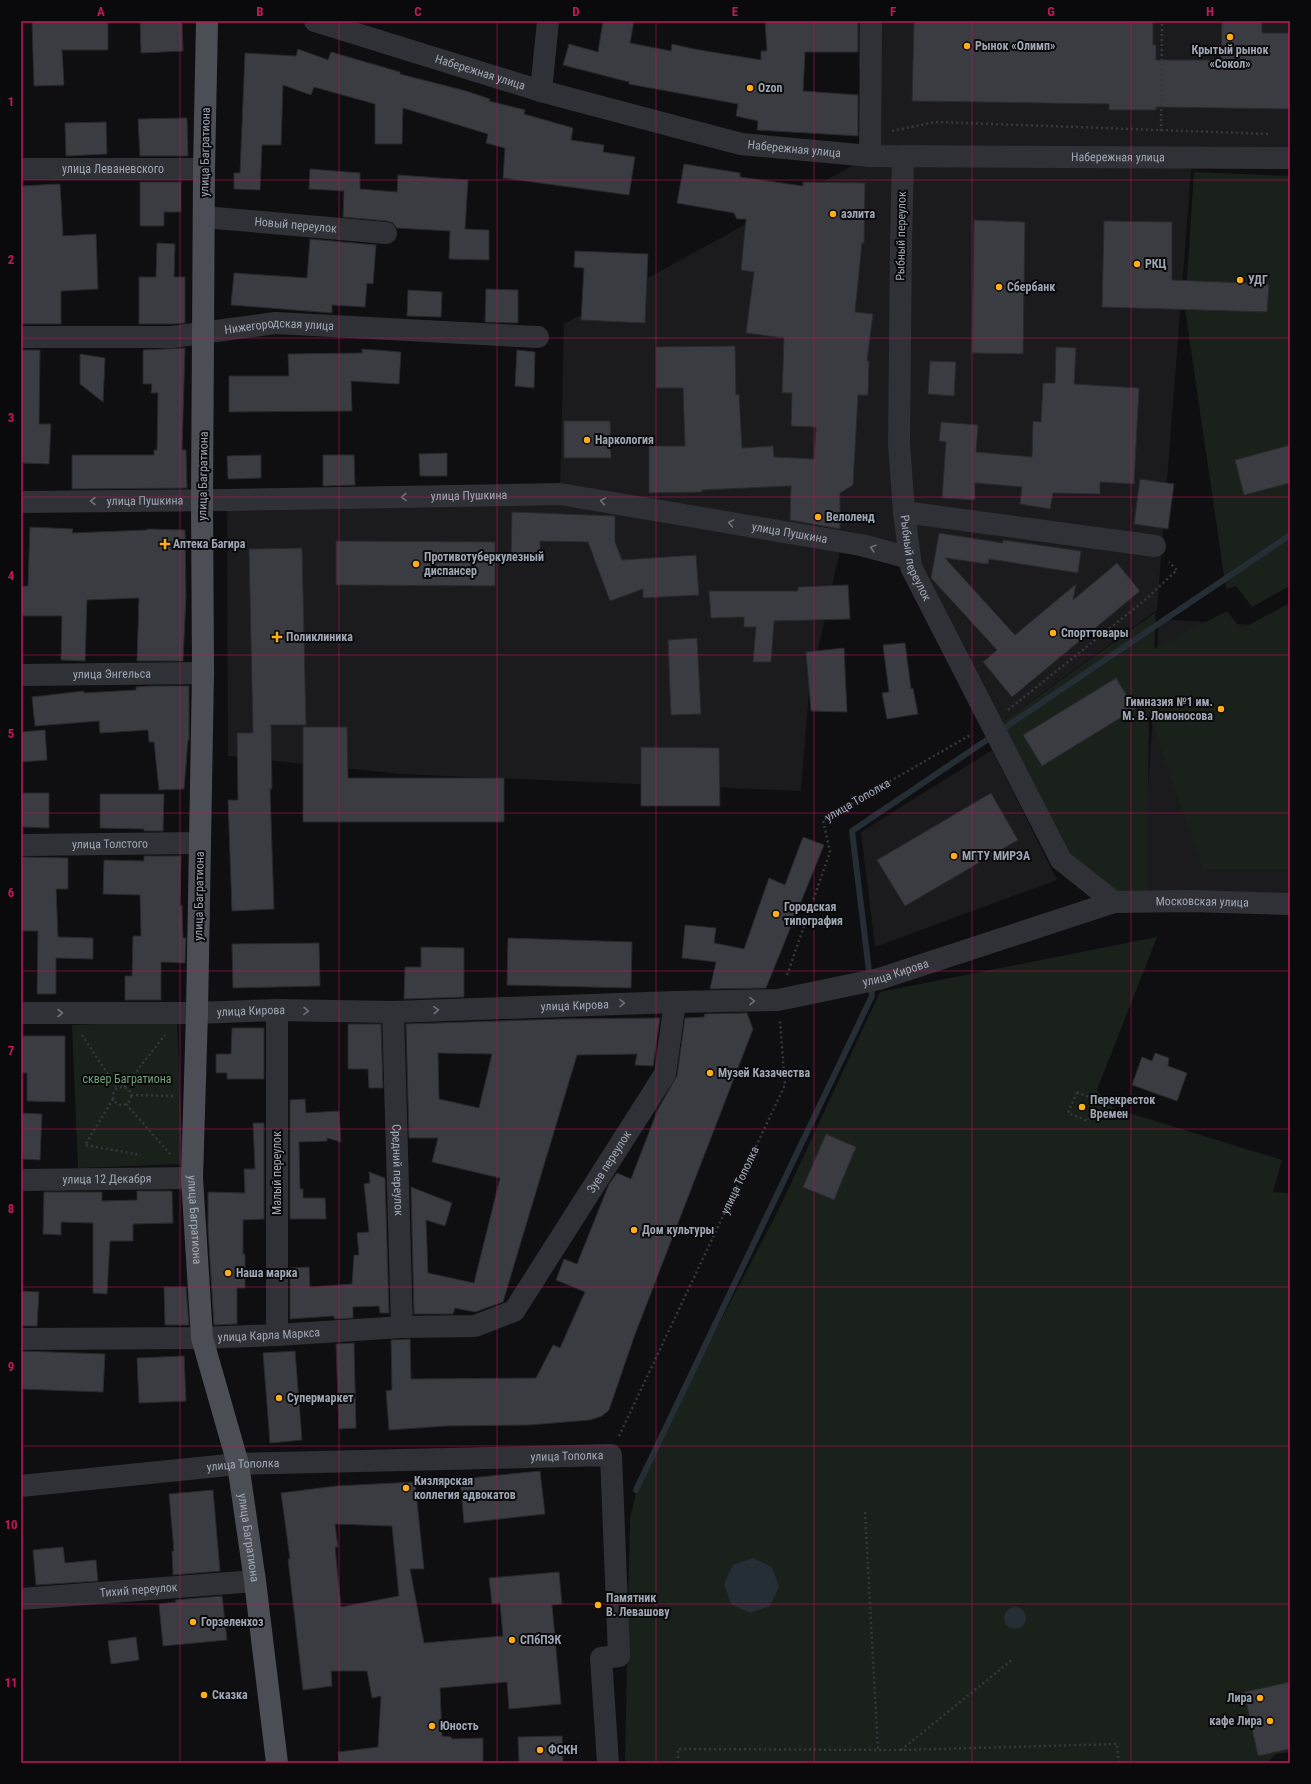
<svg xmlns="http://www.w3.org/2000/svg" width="1311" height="1784" font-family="'Roboto Condensed',sans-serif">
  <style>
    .built { fill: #1b1b1e }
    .green { fill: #19211a }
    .water { fill: #252e35 }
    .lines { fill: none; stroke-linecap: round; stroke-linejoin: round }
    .stream { stroke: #252e35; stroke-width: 6 }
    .building { fill: #3b3c41; stroke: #29292d; fill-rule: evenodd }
    .path { stroke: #36383d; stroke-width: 2.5; stroke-dasharray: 2 3; stroke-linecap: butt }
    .minor { stroke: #303136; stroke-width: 22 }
    .major { stroke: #4c4e55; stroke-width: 22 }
    .oneway { stroke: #6d717b }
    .grid { fill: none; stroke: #c2185b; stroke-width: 1; stroke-opacity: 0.55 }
    .poi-dot { fill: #ffae19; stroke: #0a0a0c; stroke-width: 1.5 }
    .labels { text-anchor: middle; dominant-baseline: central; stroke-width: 4; stroke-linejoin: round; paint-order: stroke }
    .poi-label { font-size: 12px; font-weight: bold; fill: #9fa6b3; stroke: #0a0a0c; text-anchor: start }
    .street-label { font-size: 12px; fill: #9fa6b3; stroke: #0a0a0c }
    .park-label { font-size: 12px; fill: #74a076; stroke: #0a0a0c }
    .neatline { fill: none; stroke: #c2185b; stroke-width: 1.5 }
    .grid-label { font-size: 13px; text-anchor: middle; font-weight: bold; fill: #c2185b }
  </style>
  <rect width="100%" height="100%" fill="#0f0f11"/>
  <g class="built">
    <polygon points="858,21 1290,21 1290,158 1192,159 1157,610 994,728 911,567 839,544 839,555 809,690 801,791 401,774 228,756 227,500 560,493 564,324 870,156 865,70 859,70"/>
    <polygon points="1159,619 1290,627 1290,900 1146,894 1148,792"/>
    <polygon points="992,750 1057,880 875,947 861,832"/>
  </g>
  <g class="green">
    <polygon points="1194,172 1290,176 1290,586 1252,607 1236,586 1226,589 1185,309"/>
    <polygon points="1290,603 1290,869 1203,869 1149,714 1147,897 1114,896 1064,859 994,728 1156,612 1154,649 1227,611 1241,629"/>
    <polygon points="1157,937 1097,1090 1113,1108 1282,1160 1273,1192 1290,1193 1290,1752 1276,1754 1267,1763 625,1763 630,1519 640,1475 778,1211 880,992"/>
    <polygon points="177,1021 183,1164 78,1168 72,1025"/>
  </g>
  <g class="water">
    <polygon points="753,1558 772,1567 779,1587 770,1606 750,1613 731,1604 724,1584 733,1565"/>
    <circle cx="1015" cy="1618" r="11"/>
  </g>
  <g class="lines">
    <polyline class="stream" points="636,1490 872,996 852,831 1290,535"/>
  </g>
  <g class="building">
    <polygon points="32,21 108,21 108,50 62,50 64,85 34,86"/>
    <polygon points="140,21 182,21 183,51 141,53"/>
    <polygon points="603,21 634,21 630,43 671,51 672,44 694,49 761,60 761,51 767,51 765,21 858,21 858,52 805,52 803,91 858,95 858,136 757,130 758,121 736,116 738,104 629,84 629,82 563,65 569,44 598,52"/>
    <polygon points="914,21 1153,21 1153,45 1156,45 1156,60 1221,60 1222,21 1262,21 1262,33 1290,33 1290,109 1156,107 1156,110 1109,110 1109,104 912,101"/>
    <polygon points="298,49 328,60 331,52 400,72 400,74 466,91 490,99 489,101 525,110 524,114 573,128 571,140 604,145 603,152 635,157 629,195 503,178 505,148 486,143 488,134 403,108 402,144 375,144 375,104 314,87 311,95 283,85 281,145 262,145 260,190 234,189 234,173 240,173 245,53 296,56"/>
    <polygon points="187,118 188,156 140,156 138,119"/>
    <polygon points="106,122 107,154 66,156 65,123"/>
    <polygon points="684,164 740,173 740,177 803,186 803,182 865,183 864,243 862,243 855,312 873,314 867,361 869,361 868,395 858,395 853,485 840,493 840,529 790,520 791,486 702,490 702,492 649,493 649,446 685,446 683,388 656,388 656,347 735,346 736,395 739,394 742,448 773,446 774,457 814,459 816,427 791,426 792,393 782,393 784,338 746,333 754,272 741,270 746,219 737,219 734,213 677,203"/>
    <polygon points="310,169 360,173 360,189 397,192 398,175 468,180 465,229 489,230 489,260 449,259 450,231 397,228 393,223 387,221 343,217 344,191 309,189"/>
    <polygon points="140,182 181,182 181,212 164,212 164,226 140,226"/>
    <polygon points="60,184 63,236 96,234 98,289 61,291 61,324 21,324 21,186"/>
    <polygon points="974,220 1025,222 1023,354 972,353"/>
    <polygon points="1104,221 1172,222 1172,280 1269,284 1267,312 1102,307"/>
    <polygon points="310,239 376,245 373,284 367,283 365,307 332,305 332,313 231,305 234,273 307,278"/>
    <polygon points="157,243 175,244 174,277 185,277 185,323 171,324 139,324 139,277 156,277"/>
    <polygon points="575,251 648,254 645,323 581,320 584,268 574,267"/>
    <polygon points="486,289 518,290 518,323 485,322"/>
    <polygon points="408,290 442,292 441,317 407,316"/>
    <polygon points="1056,347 1076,348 1074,384 1139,388 1134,484 1100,482 1100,494 1053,493 1050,509 1020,504 1022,487 975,483 975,500 942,498 946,442 939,441 941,422 978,425 976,452 1032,457 1033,421 1041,422 1043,383 1055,383"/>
    <polygon points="185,348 182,450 186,450 187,488 72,489 72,455 154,455 154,450 157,450 158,393 151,393 152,384 143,384 143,350"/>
    <polygon points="362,349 401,352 399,384 351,381 352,411 229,412 229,376 289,376 288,354 362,353"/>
    <polygon points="21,350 40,350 39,424 51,424 49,464 21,463"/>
    <polygon points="517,350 535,352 534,388 515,386"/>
    <polygon points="80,354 105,358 103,402 80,384"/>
    <polygon points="930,361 956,362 954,396 928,394"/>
    <polygon points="564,421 610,421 611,458 564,458"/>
    <polygon points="1290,445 1290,483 1244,495 1235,460"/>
    <polygon points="447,453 447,476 420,476 419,454"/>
    <polygon points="261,455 261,478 228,479 227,456"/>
    <polygon points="323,455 354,455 355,485 323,486"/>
    <polygon points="1140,479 1174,484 1168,529 1134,524"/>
    <polygon points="512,512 615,516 615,542 622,560 696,555 699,595 643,598 643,589 610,601 588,542 540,541 540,557 511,556"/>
    <polygon points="30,527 73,529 72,533 147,530 147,529 185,530 186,596 183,661 137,661 139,598 87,600 85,661 61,660 62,616 21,616 21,586 28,586"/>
    <polygon points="939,533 1003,543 1003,540 1081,551 1078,573 989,559 988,564 945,558 1015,635 1076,584 1073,600 1117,563 1140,591 1012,697 983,662 997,650 931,578"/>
    <polygon points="336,541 495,542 495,586 336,585"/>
    <polygon points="302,548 306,725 271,725 272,789 270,789 274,909 232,911 228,800 238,800 237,733 253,733 249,549"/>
    <polygon points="848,585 850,619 774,621 771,662 753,662 756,627 744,627 744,617 711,618 709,591 798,591 798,587"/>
    <polygon points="697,638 701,714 671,715 668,640"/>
    <polygon points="905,643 911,689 913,688 918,714 887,719 882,693 889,692 883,645"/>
    <polygon points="844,648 847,712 811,711 806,652"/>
    <polygon points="1116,678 1135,709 1042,766 1023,735"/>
    <polygon points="152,686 189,686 189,740 188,740 184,789 159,790 154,742 149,742 148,730 100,733 99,721 35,726 32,697 84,691 84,693 136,690 136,687"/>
    <polygon points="303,727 347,727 348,778 504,778 504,822 303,822"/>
    <polygon points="45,730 47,760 21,762 21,732"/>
    <polygon points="641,747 719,748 720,806 641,806"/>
    <polygon points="21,793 49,793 49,828 21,827"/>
    <polygon points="991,793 1018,840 905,906 877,860"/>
    <polygon points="100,794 164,794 163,831 144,831 144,829 100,828"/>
    <polygon points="803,837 824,845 766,988 710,989 716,962 682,958 685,925 716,928 714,943 744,949 769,878 785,885"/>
    <polygon points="144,856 181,856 180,906 182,905 183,938 186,938 185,963 161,962 161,1000 125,1000 125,976 132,976 133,936 141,936 140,895 103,894 104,860 144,861"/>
    <polygon points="21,857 68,858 68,889 56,889 58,937 93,938 93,959 56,958 56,994 37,994 38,931 21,931"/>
    <polygon points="508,938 632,942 631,988 507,985"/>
    <polygon points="319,943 320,986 233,988 232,944"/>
    <polygon points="421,947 464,948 464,997 404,999 405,967 421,967"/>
    <polygon points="747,1013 753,1029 634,1337 609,1410 602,1416 590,1420 529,1425 446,1426 389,1430 386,1391 392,1390 391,1340 410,1339 411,1379 536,1378 553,1345 560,1348 585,1292 556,1280 564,1259 577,1264 609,1184 617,1173 631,1179 658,1109 677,1076 685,1018 704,1017 705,1014"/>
    <path d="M 659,1018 L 660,1018 L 653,1066 L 635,1065 L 637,1054 L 577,1055 L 503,1302 L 475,1312 L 455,1308 L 453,1314 L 414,1314 L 411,1187 L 452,1203 L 445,1226 L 426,1220 L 428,1273 L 474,1283 L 500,1178 L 432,1162 L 438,1138 L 409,1138 L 406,1024 L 562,1019 ZM 438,1053 L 492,1054 L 479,1108 L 439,1099 Z"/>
    <polygon points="348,1024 381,1024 383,1088 369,1088 368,1069 348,1069"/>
    <polygon points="232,1028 264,1028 264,1079 227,1079 227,1073 216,1073 216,1054 231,1054"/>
    <polygon points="21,1036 65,1036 65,1102 27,1101 27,1073 21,1073"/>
    <polygon points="1155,1053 1169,1058 1168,1066 1187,1073 1177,1101 1132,1085 1142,1057 1152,1061"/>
    <polygon points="305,1099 306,1113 339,1111 341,1142 327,1138 327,1141 299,1142 300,1189 303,1189 303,1198 325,1198 326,1219 290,1219 290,1100"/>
    <polygon points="21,1113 42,1114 40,1160 21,1159"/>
    <polygon points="253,1123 264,1123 264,1219 243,1220 243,1254 245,1254 245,1288 237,1288 237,1324 214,1325 208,1228 208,1192 245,1193 244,1169 255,1169"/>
    <polygon points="826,1134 856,1147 834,1200 803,1187"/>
    <polygon points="369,1172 385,1178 389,1313 380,1313 379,1306 353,1307 353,1318 335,1319 333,1316 290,1319 290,1268 309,1267 310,1287 352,1284 354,1255 359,1255 357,1233 369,1232 364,1184 370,1183"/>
    <polygon points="137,1191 172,1191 173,1223 133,1224 133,1241 110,1241 107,1294 93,1293 93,1223 61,1222 61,1235 43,1234 44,1192 102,1192 102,1201 137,1200"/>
    <polygon points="164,1287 186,1287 189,1325 165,1325"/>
    <polygon points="21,1291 39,1292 37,1326 21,1326"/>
    <polygon points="354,1343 356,1428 339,1429 336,1344"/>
    <polygon points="21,1351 105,1354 103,1392 21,1389"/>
    <polygon points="295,1351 302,1440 270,1443 263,1353"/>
    <polygon points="184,1356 186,1401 139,1403 137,1358"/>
    <polygon points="540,1471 545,1514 464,1523 460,1479"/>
    <path d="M 415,1482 L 424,1569 L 410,1569 L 424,1643 L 503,1636 L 500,1603 L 492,1604 L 489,1578 L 559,1572 L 562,1604 L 552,1605 L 561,1704 L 509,1709 L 507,1682 L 440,1688 L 442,1736 L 451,1737 L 452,1739 L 483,1738 L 483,1763 L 339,1763 L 338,1752 L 378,1747 L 381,1696 L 372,1698 L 367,1671 L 331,1671 L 332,1686 L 303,1690 L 288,1559 L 290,1559 L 281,1493 L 336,1486 ZM 335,1524 L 392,1526 L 399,1596 L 341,1607 L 335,1547 L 338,1547 Z"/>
    <polygon points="213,1490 220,1571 173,1575 172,1551 174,1551 169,1494"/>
    <polygon points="63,1547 65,1563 96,1560 98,1581 36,1585 33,1550"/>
    <polygon points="222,1596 227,1640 163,1646 159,1604 176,1602 175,1600"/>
    <polygon points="136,1637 139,1660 111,1664 108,1641"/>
    <polygon points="1290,1682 1290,1749 1258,1756 1244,1692"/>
    <polygon points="562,1736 563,1763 519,1763 518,1737"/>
  </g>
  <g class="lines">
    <g class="path">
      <polyline points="892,131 936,122 1271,134"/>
      <polyline points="1161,131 1162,21"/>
      <polyline points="1008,710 1145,600 1177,570 1169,562"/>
      <path id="s1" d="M 787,975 L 830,852 L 823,820 L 972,734"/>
      <polyline points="82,1035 117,1088"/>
      <polyline points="124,1087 165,1035"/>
      <circle cx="122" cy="1096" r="9"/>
      <polygon points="1077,1092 1096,1100 1088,1121 1068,1113"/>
      <polyline points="131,1095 173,1096"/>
      <polyline points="113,1099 85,1145 141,1155"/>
      <polyline points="126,1104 170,1154"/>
      <path id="s2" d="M 619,1436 L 785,1085 L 780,1021"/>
      <polyline points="865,1512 878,1750"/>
      <polyline points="901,1750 1013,1659"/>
      <polyline points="678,1763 678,1749 901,1750 1117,1744 1119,1763"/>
      <polyline points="1267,1763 1290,1762"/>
    </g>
    <g class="minor">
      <path id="s3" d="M 315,21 L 541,91 L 741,144 L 870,156 L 1290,158"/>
      <polyline points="541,91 548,21"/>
      <polyline points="870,156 871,21"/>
      <path id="s4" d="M 903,156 L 901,244 L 899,444 L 904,512 L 911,567 L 1061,860 L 1114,902"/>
      <path id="s5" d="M 21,169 L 204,169"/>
      <path id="s6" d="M 204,217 L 386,233"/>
      <path id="s7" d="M 21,337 L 172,337 L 276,323 L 538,337"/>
      <path id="s8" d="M 21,502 L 227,500 L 560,494 L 861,545 L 910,558"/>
      <polyline points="904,512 1155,546"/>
      <path id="s9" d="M 21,675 L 203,673"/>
      <path id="s10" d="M 21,845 L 199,843"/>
      <path id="s11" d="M 393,1012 L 402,1327"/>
      <path id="s12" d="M 21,1013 L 197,1013 L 277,1010 L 393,1012 L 675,1002 L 778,1000 L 879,979 L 1114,902 L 1192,901 L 1290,904"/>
      <path id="s13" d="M 21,1180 L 192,1178"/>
      <polyline points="277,1335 277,1010"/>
      <path id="s14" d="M 21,1339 L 202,1338 L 277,1335 L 402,1327 L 475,1326 L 514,1311 L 665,1074 L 675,1002"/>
      <path id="s15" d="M 21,1486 L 238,1464 L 611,1455 L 619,1656 L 601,1658 L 608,1763"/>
      <path id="s16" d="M 21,1599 L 255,1581"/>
    </g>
    <path class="major" id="s17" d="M 207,21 L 204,169 L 202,501 L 203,673 L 197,1013 L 192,1178 L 202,1338 L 238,1464 L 255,1581 L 277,1763"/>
  </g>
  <defs><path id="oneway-chevron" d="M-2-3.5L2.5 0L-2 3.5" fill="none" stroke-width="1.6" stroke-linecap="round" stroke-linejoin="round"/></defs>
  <g class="oneway">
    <use href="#oneway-chevron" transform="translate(404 497) rotate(179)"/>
    <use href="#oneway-chevron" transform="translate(93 501) rotate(180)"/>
    <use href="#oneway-chevron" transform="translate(603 501) rotate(-170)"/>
    <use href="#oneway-chevron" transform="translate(731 523) rotate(-170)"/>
    <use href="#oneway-chevron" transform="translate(873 548) rotate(-164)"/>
    <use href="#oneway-chevron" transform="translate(752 1001) rotate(-1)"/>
    <use href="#oneway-chevron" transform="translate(622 1003) rotate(-2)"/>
    <use href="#oneway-chevron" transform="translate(436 1010) rotate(-2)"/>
    <use href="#oneway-chevron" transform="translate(306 1011) rotate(1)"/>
    <use href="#oneway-chevron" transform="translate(60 1013)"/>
  </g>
  <path class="grid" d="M 180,21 L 180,1763M 339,21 L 339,1763M 497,21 L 497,1763M 656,21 L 656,1763M 814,21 L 814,1763M 972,21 L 972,1763M 1131,21 L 1131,1763M 21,180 L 1290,180M 21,338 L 1290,338M 21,497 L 1290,497M 21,655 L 1290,655M 21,813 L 1290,813M 21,971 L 1290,971M 21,1129 L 1290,1129M 21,1287 L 1290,1287M 21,1446 L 1290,1446M 21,1604 L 1290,1604"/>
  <g class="poi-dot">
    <circle cx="1230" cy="37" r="4"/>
    <circle cx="967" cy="46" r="4"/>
    <circle cx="750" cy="88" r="4"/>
    <circle cx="833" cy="214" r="4"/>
    <circle cx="1137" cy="264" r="4"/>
    <circle cx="1240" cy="280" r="4"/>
    <circle cx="999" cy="287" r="4"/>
    <circle cx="587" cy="440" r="4"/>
    <circle cx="818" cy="517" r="4"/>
    <path d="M163 538h4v4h4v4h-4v4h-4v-4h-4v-4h4z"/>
    <circle cx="416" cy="564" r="4"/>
    <circle cx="1053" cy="633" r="4"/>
    <path d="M275 631h4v4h4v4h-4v4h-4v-4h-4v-4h4z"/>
    <circle cx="1221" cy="709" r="4"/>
    <circle cx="954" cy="856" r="4"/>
    <circle cx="776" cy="914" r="4"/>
    <circle cx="710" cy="1073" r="4"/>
    <circle cx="1082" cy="1107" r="4"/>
    <circle cx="634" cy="1230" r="4"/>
    <circle cx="228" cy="1273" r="4"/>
    <circle cx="279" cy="1398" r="4"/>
    <circle cx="406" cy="1488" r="4"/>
    <circle cx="598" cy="1605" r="4"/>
    <circle cx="193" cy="1622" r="4"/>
    <circle cx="512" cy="1640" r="4"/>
    <circle cx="204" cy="1695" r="4"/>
    <circle cx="1260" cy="1698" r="4"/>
    <circle cx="1270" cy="1721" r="4"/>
    <circle cx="432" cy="1726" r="4"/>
    <circle cx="540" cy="1750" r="4"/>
  </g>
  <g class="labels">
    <g class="poi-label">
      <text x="975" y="46">Рынок «Олимп»</text>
      <text x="1230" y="50" text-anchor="middle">Крытый рынок<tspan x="1230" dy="14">«Сокол»</tspan></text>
      <text x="758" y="88">Ozon</text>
      <text x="841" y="214">аэлита</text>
      <text x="1145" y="264">РКЦ</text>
      <text x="1248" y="280">УДГ</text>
      <text x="1007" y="287">Сбербанк</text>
      <text x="595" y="440">Наркология</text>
      <text x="826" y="517">Велоленд</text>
      <text x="173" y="544">Аптека Багира</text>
      <text x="424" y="557">Противотуберкулезный<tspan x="424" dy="14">диспансер</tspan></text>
      <text x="1061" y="633">Спорттовары</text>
      <text x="286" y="637">Поликлиника</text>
      <text x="1213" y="702" text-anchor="end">Гимназия №1 им.<tspan x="1213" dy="14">М. В. Ломоносова</tspan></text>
      <text x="962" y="856">МГТУ МИРЭА</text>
      <text x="784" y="907">Городская<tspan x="784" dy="14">типография</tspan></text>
      <text x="718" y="1073">Музей Казачества</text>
      <text x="1090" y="1100">Перекресток<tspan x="1090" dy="14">Времен</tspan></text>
      <text x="642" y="1230">Дом культуры</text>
      <text x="236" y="1273">Наша марка</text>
      <text x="287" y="1398">Супермаркет</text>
      <text x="414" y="1481">Кизлярская<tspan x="414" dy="14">коллегия адвокатов</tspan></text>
      <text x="606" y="1598">Памятник<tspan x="606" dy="14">В. Левашову</tspan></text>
      <text x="201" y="1622">Горзеленхоз</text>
      <text x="520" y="1640">СПбПЭК</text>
      <text x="212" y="1695">Сказка</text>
      <text x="1252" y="1698" text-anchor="end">Лира</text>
      <text x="1262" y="1721" text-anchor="end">кафе Лира</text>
      <text x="440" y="1726">Юность</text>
      <text x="548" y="1750">ФСКН</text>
    </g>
    <g class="street-label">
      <text stroke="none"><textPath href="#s3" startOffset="173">Набережная улица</textPath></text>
      <text stroke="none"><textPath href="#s3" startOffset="497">Набережная улица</textPath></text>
      <text transform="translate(205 152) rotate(-89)">улица Багратиона</text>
      <text stroke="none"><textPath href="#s3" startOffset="821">Набережная улица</textPath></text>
      <text stroke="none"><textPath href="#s5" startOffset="92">улица Леваневского</textPath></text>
      <text stroke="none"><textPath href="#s6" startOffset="92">Новый переулок</textPath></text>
      <text transform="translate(901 236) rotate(-89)">Рыбный переулок</text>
      <text stroke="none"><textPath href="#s7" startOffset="259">Нижегородская улица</textPath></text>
      <text transform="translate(203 476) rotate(-89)">улица Багратиона</text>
      <text stroke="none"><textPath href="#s8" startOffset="448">улица Пушкина</textPath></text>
      <text stroke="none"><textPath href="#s8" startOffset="124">улица Пушкина</textPath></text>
      <text stroke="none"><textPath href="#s8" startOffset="772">улица Пушкина</textPath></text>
      <text stroke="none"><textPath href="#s4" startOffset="404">Рыбный переулок</textPath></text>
      <text stroke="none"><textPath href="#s9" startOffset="91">улица Энгельса</textPath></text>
      <text stroke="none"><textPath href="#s1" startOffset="203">улица Тополка</textPath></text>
      <text stroke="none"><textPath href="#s10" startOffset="89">улица Толстого</textPath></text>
      <text transform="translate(199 896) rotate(-89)">улица Багратиона</text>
      <text stroke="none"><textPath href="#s12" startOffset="1196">Московская улица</textPath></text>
      <text stroke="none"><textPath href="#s12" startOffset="878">улица Кирова</textPath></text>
      <text stroke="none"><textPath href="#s12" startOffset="554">улица Кирова</textPath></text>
      <text stroke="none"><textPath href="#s12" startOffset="230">улица Кирова</textPath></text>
      <text stroke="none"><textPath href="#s14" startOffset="673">Зуев переулок</textPath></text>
      <text stroke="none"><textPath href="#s11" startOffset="158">Средний переулок</textPath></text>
      <text transform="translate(277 1173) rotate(-90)">Малый переулок</text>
      <text stroke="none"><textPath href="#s13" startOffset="86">улица 12 Декабря</textPath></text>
      <text stroke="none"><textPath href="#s2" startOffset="283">улица Тополка</textPath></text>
      <text stroke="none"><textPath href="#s17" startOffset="1199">улица Багратиона</textPath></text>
      <text stroke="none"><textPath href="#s14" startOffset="248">улица Карла Маркса</textPath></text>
      <text stroke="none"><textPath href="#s15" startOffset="547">улица Тополка</textPath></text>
      <text stroke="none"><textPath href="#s15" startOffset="223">улица Тополка</textPath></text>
      <text stroke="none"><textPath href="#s17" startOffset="1523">улица Багратиона</textPath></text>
      <text stroke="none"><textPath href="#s16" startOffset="118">Тихий переулок</textPath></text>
    </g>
    <g class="park-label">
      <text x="127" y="1079">сквер Багратиона</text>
    </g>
  </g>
  <rect width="1311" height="1784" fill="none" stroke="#0a0a0c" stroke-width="44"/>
  <rect x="22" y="22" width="1267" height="1740" class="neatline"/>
  <g class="grid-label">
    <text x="101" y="16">A</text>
    <text x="260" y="16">B</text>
    <text x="418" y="16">C</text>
    <text x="576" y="16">D</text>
    <text x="735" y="16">E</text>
    <text x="893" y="16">F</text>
    <text x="1051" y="16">G</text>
    <text x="1210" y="16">H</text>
    <text x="11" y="106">1</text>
    <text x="11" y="264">2</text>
    <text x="11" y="422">3</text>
    <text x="11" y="580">4</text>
    <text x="11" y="738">5</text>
    <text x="11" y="897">6</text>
    <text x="11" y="1055">7</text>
    <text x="11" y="1213">8</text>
    <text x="11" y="1371">9</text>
    <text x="11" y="1529">10</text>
    <text x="11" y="1687">11</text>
  </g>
</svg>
